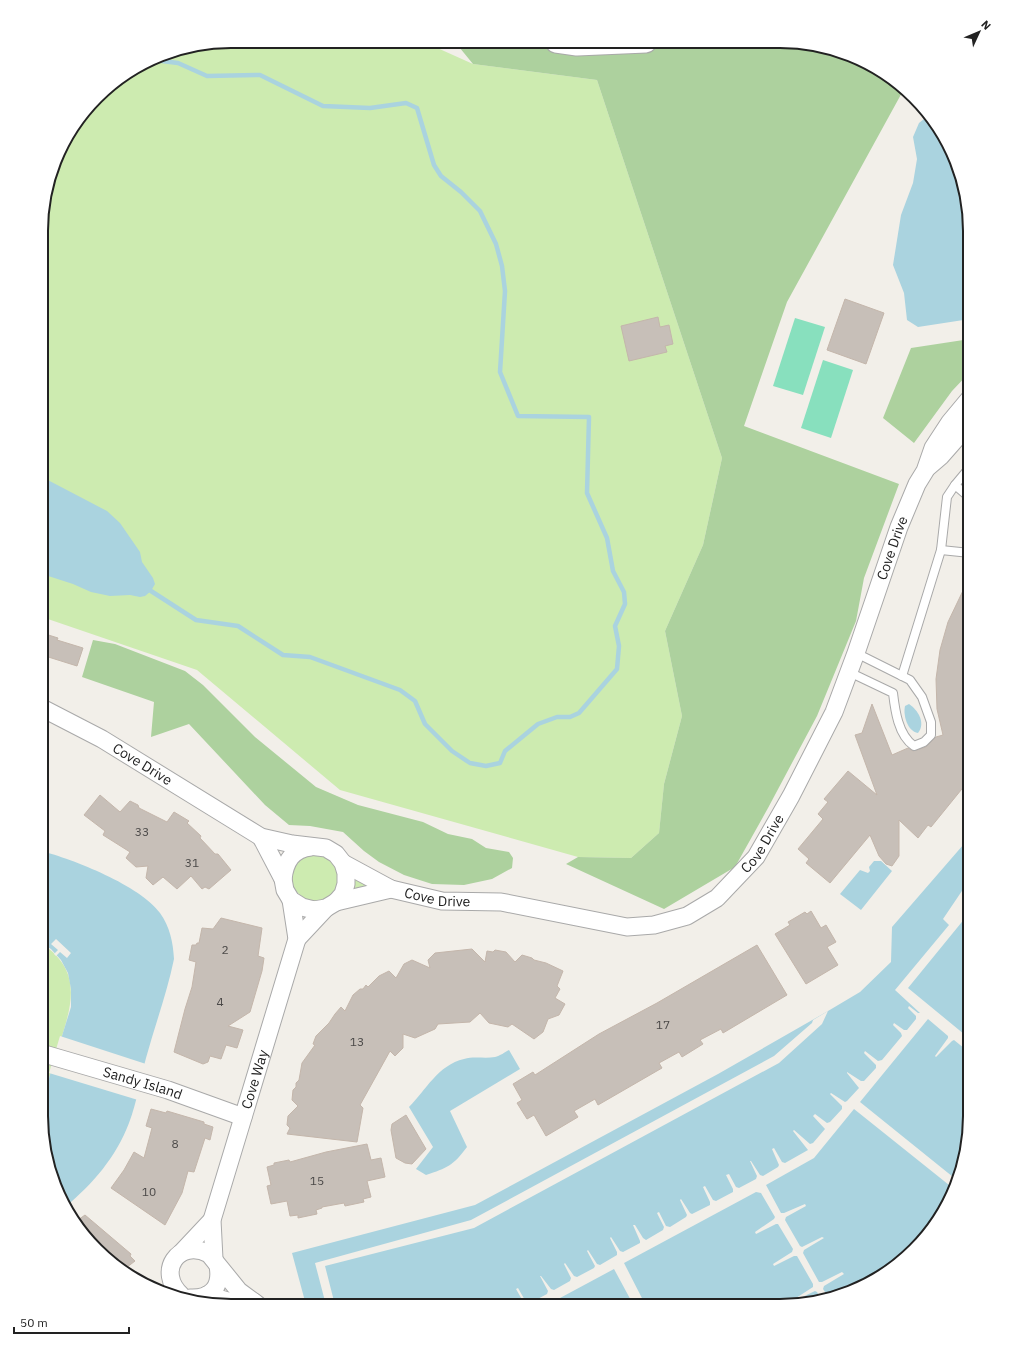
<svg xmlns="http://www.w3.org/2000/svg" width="1011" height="1347" font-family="'IBM Plex Sans',sans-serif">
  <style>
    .grass { fill: #cdebb0 }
    .forest { fill: #add19e }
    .pitch { fill: #88e0be }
    .water { fill: #aad3df }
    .pier { fill: #f2efe9 }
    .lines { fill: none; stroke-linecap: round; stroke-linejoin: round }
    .stream { stroke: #aad3df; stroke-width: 4.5 }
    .building { fill: #c7bfb8; stroke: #c4b6ab }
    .service-casing { stroke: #a9a9a9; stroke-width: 10 }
    .minor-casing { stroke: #a9a9a9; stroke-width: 19 }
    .tertiary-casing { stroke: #a9a9a9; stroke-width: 23 }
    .service { stroke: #fff; stroke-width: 8 }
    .minor { stroke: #fff; stroke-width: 17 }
    .tertiary { stroke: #fff; stroke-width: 21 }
    .labels { text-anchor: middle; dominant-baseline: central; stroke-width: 3; stroke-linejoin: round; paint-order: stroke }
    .number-label { font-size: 12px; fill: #4b4948 }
    .street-label { font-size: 14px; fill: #222; stroke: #fff }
    .rim { fill: none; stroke: #222; stroke-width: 2 }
  </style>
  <rect width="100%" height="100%" fill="#f2efe9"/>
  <g class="grass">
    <polygon points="231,41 424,42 473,64 597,80 722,458 703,545 665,631 682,716 664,784 659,833 631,858 578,857 340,790 197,670 42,617 43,206 66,136 106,88 170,51"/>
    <path d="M 319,853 L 334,861 L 340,878 C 339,882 338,888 335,892 C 320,916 279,891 295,866 C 297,862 300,858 303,857 C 308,855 314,854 319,853 Z"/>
    <polygon points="355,877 371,886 353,890"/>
    <path d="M 41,943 C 85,972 71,1007 58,1049 C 53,1064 50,1081 41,1095 Z"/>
  </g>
  <g class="forest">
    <polygon points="455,42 805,43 886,73 904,89 787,302 744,426 899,484 864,578 856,621 817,716 768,808 735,867 664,909 566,864 578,857 631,858 659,833 664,784 682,716 665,631 703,545 722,458 597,80 473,64"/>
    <polygon points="970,339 970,372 952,391 914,443 883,418 911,348"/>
    <polygon points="93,640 115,644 185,671 203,685 255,737 316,787 358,805 423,822 448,834 472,839 486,848 509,852 513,858 512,868 492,879 464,885 432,884 404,875 379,862 364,851 343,832 310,826 289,825 265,805 189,724 151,737 154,702 82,677"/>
  </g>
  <g class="pitch">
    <polygon points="795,318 825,327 803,395 773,386"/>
    <polygon points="823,360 853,370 831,438 801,428"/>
  </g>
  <g class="water">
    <polygon points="929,115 950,147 970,231 970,319 918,327 907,320 904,293 893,265 901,215 913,183 917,159 913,137 919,123"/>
    <polygon points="42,477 107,511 120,523 140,552 142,562 153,578 155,584 151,591 145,596 140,597 130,595 110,596 91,592 73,584 42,574"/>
    <path d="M 909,704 C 918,710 926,723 918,733 C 907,731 903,715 905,706 Z"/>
    <polygon points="970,837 970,1129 960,1177 938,1222 905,1259 864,1286 780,1306 306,1305 292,1253 475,1205 718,1074 828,1011 860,992 891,962 892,927"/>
    <path d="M 41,851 C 73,859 141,886 160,913 C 170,927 173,942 174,959 C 167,993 155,1025 146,1058 C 140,1080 137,1102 129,1123 C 116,1157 93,1184 65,1207 L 61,1200 L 41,1116 L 41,1095 L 49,1078 L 66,1023 L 71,1007 L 71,989 L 68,973 L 61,960 L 51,949 L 41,943 Z"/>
    <polygon points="874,861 881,861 892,871 861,910 840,894 860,870 868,873 870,871 869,867"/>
    <path d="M 509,1050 L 520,1069 L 450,1111 L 467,1147 C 453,1166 447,1168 426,1175 L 416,1169 L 433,1147 L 409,1107 C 426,1090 438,1065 464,1059 C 474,1056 485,1059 495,1057 C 500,1056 505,1052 509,1050 Z"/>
  </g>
  <g class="pier">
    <polygon points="970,879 970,896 964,905 970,898 970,912 908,988 970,1039 970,1053 954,1040 952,1041 936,1057 935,1056 948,1038 948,1036 928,1019 860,1102 958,1181 954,1189 854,1109 814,1158 766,1185 781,1213 784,1213 805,1204 806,1206 786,1217 785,1220 800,1246 802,1247 822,1237 824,1238 804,1250 803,1253 819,1282 822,1282 842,1272 844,1274 824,1286 823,1289 827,1295 820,1297 817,1292 815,1291 794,1301 793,1300 813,1287 813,1284 797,1256 794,1256 774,1266 773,1264 792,1252 793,1249 778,1224 776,1224 756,1234 755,1232 774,1219 775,1217 761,1193 756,1192 624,1263 646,1306 634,1306 614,1269 547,1305 524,1305 524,1303 516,1289 518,1288 526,1302 530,1303 547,1294 548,1291 540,1276 541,1276 551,1289 554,1290 570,1281 571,1278 564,1264 565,1263 574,1276 577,1277 594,1268 595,1266 587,1251 588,1250 597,1264 600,1265 617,1255 617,1252 610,1238 611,1237 620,1251 623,1252 640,1243 640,1241 633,1225 635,1225 643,1238 646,1240 663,1230 664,1227 657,1213 659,1212 666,1226 670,1227 686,1217 687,1215 680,1200 681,1199 690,1213 692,1214 710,1205 710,1202 703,1187 705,1186 713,1200 716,1201 733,1192 733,1189 726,1175 729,1174 736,1187 739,1188 756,1179 757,1176 750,1161 751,1161 760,1175 763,1176 778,1167 779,1165 772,1149 774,1148 782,1162 785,1163 808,1150 793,1131 794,1130 810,1144 813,1143 825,1129 813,1116 815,1114 827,1123 830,1122 842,1109 842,1106 830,1094 831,1093 845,1102 847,1101 859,1088 847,1073 847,1072 861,1081 864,1081 876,1068 876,1065 864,1053 865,1051 878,1061 882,1060 902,1036 901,1033 893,1025 894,1023 904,1030 907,1030 916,1019 916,1016 908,1008 909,1006 918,1013 920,1013 895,990 949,925 943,919"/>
    <polygon points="56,939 71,953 67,958 60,952 56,956 54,954 58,950 51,944"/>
    <polygon points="828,1011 822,1024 779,1063 474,1228 325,1266 335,1305 326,1305 315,1263 471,1220 774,1056 812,1023 813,1020"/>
    <polygon points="60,1036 146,1064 138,1100 49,1073"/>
  </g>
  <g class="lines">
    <polyline class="stream" points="151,591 196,620 238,626 283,655 310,657 400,690 415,701 425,724 452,751 470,763 486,766 500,763 505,751 538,724 557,717 570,717 579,713 617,669 619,646 615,626 625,604 624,592 613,571 607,538 587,493 589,417 518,416 500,372 505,291 502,266 496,244 480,211 461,192 441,176 434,165 417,108 406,103 370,108 323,106 260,75 207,76 178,63 154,60"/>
  </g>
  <g class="building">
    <polygon points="845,299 884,313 866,364 827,350"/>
    <polygon points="658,317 660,327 669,325 673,344 665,346 667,352 629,361 621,326"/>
    <polygon points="970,576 970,779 931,827 928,825 918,838 899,820 899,856 892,866 886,864 879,856 870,835 830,883 806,863 809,859 798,849 823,819 818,814 828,802 824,799 848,771 877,795 855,735 862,733 872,704 892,755 908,748 913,751 926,747 936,737 943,735 937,709 936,679 940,650 948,622"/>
    <polygon points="42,633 58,638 57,640 83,648 77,666 42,655"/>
    <polygon points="100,795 120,812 130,801 138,805 139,808 167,822 174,812 189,821 187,823 201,836 200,838 215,854 218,854 231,870 209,889 205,887 202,889 191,876 177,889 163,877 153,885 146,878 148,866 136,867 126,858 130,852 103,835 105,831 84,815"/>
    <polygon points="811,911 821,928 826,925 836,942 827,947 838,965 806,984 775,934 790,925 788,922 805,912 807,914"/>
    <polygon points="221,918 262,928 258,956 264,958 262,971 250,1012 228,1026 243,1030 237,1048 226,1045 221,1059 210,1056 208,1062 203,1064 174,1052 185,1009 192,987 196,962 189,960 192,945 196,945 197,943 199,943 202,928 213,929"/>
    <polygon points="757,945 787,995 723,1033 721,1029 700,1040 703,1044 682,1057 679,1052 659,1063 662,1068 598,1105 595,1099 574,1111 578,1117 546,1136 534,1115 527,1119 517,1103 522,1100 513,1084 533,1072 535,1075 599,1034 657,1003"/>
    <polygon points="472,949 485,962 487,951 493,952 495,950 506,952 515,962 522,955 532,958 534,960 546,963 563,971 557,986 560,989 555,998 565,1004 559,1015 548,1019 543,1032 534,1039 512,1024 508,1027 489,1023 480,1013 470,1022 438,1024 435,1029 415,1038 403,1034 403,1048 395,1056 390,1051 360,1105 363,1108 357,1142 287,1134 290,1128 287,1125 288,1116 298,1106 292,1100 293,1090 296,1087 296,1083 299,1080 302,1063 315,1045 313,1044 316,1036 329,1023 335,1014 341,1007 345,1011 353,995 360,989 363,989 366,985 368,987 379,976 389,971 396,978 404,964 412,960 430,968 428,960 435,953"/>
    <polygon points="151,1109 166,1113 167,1111 204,1122 204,1124 213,1127 210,1140 205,1138 194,1172 188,1171 182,1193 165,1225 111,1188 124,1170 134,1152 144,1158 152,1128 146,1126"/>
    <polygon points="406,1115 426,1149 412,1164 405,1163 396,1158 391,1130 392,1124"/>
    <polygon points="367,1144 371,1160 381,1158 385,1177 367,1181 371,1197 363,1199 364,1202 345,1206 344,1203 322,1207 322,1208 316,1210 317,1214 298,1218 298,1215 290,1216 287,1201 271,1204 267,1186 271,1185 267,1167 274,1165 274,1163 289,1160 290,1162 326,1152"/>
    <polygon points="85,1215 131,1254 130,1256 135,1261 122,1271 88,1241 75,1222"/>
  </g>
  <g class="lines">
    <defs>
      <g id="service">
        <polyline points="955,485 970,498"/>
        <polyline points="941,550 970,553"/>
        <path d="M 849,672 L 893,693 C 895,710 898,735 914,746 L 924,742 L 931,735 L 931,722 L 922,697 L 910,680 L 856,653"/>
        <polyline points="902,676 941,550 947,497 955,485 970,467"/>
      </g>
      <g id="minor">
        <polyline points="927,468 941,456 970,423"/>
        <path id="s1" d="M 42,708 L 102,739 L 261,837 L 292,844 L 326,848 L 336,854 L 343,863 L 346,873 L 346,884 L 343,894 L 336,902"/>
        <polyline points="261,837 283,879 285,890 291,900 302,907 314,910 326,908 336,902 391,889"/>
        <path id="s2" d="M 343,863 L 391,889 L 442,901 L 501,902 L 627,927 L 654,925 L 687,916 L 717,898 L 756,857 L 791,796 L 834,712 L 856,653 L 899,527 L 917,484 L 925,471 L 933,448 L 950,422 L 970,398"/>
        <path d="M 283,879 C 285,862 292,849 311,847"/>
        <polyline points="297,939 326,908"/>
        <path id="s3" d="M 41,1053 L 168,1090 L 243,1117"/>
        <polyline points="181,1253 212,1220"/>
        <path id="s4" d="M 214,1259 L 212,1220 L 297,939 L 291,900"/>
        <path d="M 181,1295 C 156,1272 178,1238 209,1254 L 239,1291 L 258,1305"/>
        <polyline points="207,1295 231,1302 254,1302"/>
        <path d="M 190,1298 C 211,1299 222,1287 218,1266"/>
      </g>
      <polyline id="tertiary" points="556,42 577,45 646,42"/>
    </defs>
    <use href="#service" class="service-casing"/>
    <use href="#minor" class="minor-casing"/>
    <use href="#tertiary" class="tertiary-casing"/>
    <use href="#service" class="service"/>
    <use href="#minor" class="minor"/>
    <use href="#tertiary" class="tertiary"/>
  </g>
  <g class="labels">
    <g class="number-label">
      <text x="142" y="831">33</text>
      <text x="192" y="862">31</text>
      <text x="225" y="949">2</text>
      <text x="220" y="1001">4</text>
      <text x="663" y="1024">17</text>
      <text x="357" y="1041">13</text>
      <text x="175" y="1143">8</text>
      <text x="317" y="1180">15</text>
      <text x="149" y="1191">10</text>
    </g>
    <g class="street-label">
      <text stroke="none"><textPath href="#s2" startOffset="786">Cove Drive</textPath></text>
      <text stroke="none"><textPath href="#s1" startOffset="115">Cove Drive</textPath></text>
      <text stroke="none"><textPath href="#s2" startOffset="462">Cove Drive</textPath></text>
      <text stroke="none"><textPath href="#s2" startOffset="102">Cove Drive</textPath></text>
      <text stroke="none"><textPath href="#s4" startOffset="186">Cove Way</textPath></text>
      <text stroke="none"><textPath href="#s3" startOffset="106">Sandy Island</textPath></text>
    </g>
  </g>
  <path d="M0 0H1011V1347H0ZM231 48H780A183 183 0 0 1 963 231V1116A183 183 0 0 1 780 1299H231A183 183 0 0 1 48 1116V231A183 183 0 0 1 231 48Z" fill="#fff" fill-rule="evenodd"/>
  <path class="rim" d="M231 48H780A183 183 0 0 1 963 231V1116A183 183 0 0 1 780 1299H231A183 183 0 0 1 48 1116V231A183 183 0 0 1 231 48Z"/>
  <g transform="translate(979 32) rotate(46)" stroke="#ffffff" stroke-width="3" paint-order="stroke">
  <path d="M0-3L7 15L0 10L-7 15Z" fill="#222222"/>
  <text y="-6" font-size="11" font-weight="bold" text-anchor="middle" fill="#222222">N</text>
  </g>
  <path d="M14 1327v6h115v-6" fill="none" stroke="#222222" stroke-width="2"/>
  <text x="20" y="1327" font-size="12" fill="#222222" stroke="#ffffff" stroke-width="3" paint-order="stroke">50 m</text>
</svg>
